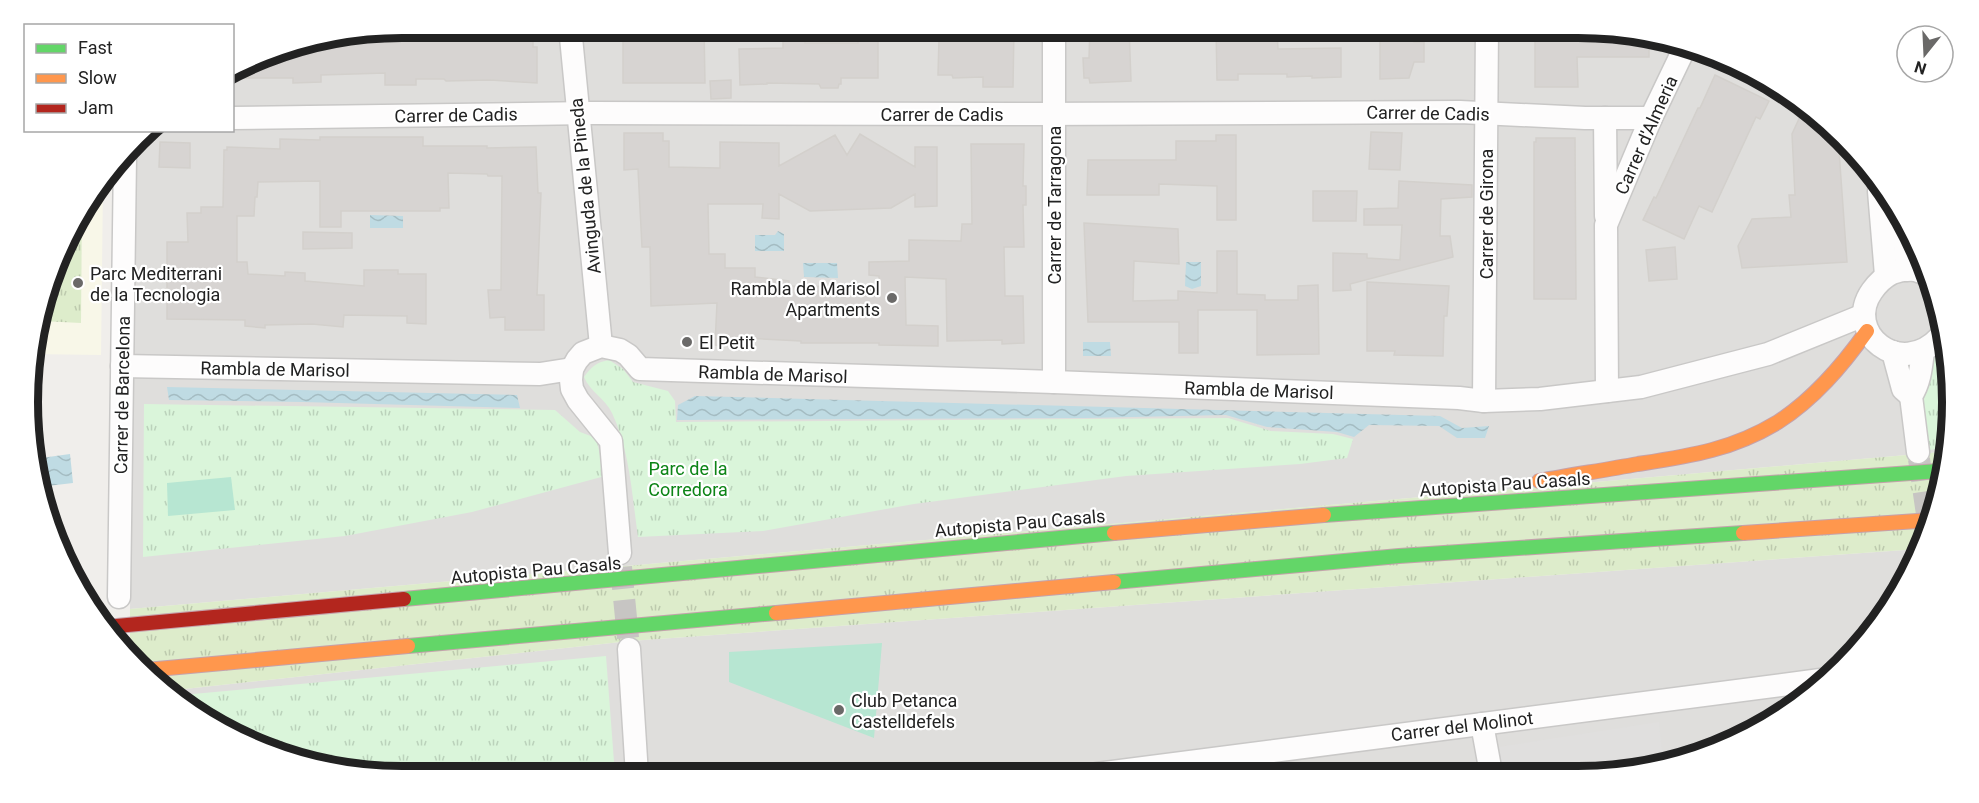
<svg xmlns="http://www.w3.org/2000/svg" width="1979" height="803" font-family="Roboto,sans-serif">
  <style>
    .residential { fill: #dfdedc }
    .education { fill: #f8f7e8 }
    .grass { fill: url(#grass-tufts) }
    .park { fill: url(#park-tufts) }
    .pitch { fill: #b7e6d2 }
    .parking { fill: #e0dfde }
    .water { fill: url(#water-waves) }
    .building { fill: #d7d4d2; stroke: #d3d0cc; stroke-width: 1.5 }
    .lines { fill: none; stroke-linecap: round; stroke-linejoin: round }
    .street-tunnel { stroke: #c7c5c3; stroke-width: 22; stroke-dasharray: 22 11; stroke-linecap: butt }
    .street-casing { stroke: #c9c8c7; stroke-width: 25 }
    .fast-casing { stroke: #c5a2ac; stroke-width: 16 }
    .slow-casing { stroke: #c5a2ac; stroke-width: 16 }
    .jam-casing { stroke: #c5a2ac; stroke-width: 16 }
    .street { stroke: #fdfcfc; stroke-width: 22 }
    .fast { stroke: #63d668; stroke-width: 14 }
    .slow { stroke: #ff974d; stroke-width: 14 }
    .jam { stroke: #b3261e; stroke-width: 14 }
    .poi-dot { fill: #6a6968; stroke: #fff; stroke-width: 2 }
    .labels { text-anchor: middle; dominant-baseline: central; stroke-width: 4.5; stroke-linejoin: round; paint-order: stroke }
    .street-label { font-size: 18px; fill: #222; stroke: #fff }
    .poi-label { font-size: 18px; fill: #222; stroke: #fff; text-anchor: start }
    .park-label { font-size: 18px; fill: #0c8416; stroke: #fff }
    .rim { fill: none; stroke: #222; stroke-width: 8 }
  </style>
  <defs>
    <pattern id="grass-tufts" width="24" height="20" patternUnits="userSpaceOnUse" patternTransform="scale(1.5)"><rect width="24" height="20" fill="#ddeccb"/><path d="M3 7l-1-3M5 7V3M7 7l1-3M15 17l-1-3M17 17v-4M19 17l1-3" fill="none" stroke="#bdcaae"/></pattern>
    <pattern id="park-tufts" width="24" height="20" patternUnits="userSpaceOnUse" patternTransform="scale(1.5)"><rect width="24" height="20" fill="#daf5da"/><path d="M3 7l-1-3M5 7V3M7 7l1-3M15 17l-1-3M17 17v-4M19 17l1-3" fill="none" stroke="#bbd2bb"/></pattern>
    <pattern id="water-waves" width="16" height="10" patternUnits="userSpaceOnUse" patternTransform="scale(1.5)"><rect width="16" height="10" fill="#bfdbe3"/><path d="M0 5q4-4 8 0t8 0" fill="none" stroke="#a4bcc2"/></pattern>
  </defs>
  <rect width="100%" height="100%" fill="#f0eeeb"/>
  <g class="residential">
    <polygon points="401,27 1577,27 1698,47 1824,120 1913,236 1951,377 1941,452 130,609 137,141 146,131 232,130 233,75 281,47"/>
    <polygon points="1919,549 1889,609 1824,683 1743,738 1627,773 402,776 281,756 174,699 166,691 630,641"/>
  </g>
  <polygon class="education" points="103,183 101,355 30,354 77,215"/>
  <g class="grass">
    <polygon points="82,209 81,323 41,321 77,215"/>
    <polygon points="1941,452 1932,522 1919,549 630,641 166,691 130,652 130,609"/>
  </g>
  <g class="park">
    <polygon points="1940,337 1951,377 1942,448 1918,452 1912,370"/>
    <path d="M 609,360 L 623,369 L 633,382 L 668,391 L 675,401 L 676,422 L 1228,418 L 1271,431 L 1333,434 L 1353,439 L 1347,458 L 1300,464 L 1126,476 L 914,504 L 763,531 L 638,537 C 632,496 630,451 612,413 C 605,398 590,392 584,377 C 591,367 597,362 609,360 Z"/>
    <polygon points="144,404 555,410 580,432 596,438 605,476 472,512 345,536 143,557"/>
    <polygon points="606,656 615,775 402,776 281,756 171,696"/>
  </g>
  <g class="pitch">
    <polygon points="231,477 235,510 168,516 167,483"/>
    <polygon points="882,643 874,738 729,682 729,652"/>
  </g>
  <polygon class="parking" points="1659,722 1663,762 1627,773 1502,773 1499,747"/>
  <g class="water">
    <polygon points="370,215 403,216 403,228 370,228"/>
    <polygon points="778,231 784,234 784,251 755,251 755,235 775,235"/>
    <polygon points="1186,262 1201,262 1201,286 1192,289 1185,286"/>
    <polygon points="803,263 837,263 838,278 804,277"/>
    <polygon points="1083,342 1110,342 1111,356 1083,356"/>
    <polygon points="167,387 517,395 520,408 302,402 169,400"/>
    <polygon points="695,396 1440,416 1462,428 1489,426 1485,438 1457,438 1439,426 1369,425 1354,437 1337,432 1267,427 1226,415 1085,418 677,420 678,405"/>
    <polygon points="70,454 73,483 39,487 34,475 34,459"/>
  </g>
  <g class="building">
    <polygon points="402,27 533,27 533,47 537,47 537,83 490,80 446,81 444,79 416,79 416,85 385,85 385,73 321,75 321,82 293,83 293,78 232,78 232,75 281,47 348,36 385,36 385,30"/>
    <polygon points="623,27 704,27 705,83 623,83"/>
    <polygon points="996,27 1014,27 1013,87 983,87 983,77 953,78 952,75 938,75 939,38 995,39"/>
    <polygon points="1090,27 1129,27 1131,81 1090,83 1089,78 1084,78 1083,58 1089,58"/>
    <polygon points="1216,27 1267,27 1267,30 1277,30 1278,49 1341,48 1341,77 1312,78 1312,76 1287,77 1287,74 1238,74 1238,80 1217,80"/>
    <polygon points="1535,27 1578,27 1649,39 1649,57 1577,57 1578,87 1535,87"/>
    <polygon points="858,32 878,32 878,78 841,78 841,84 839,84 838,88 821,88 819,84 767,83 767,84 740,85 739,49 783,48 783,34 804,34 805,43 858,43"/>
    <polygon points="1380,39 1414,39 1414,42 1424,42 1424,62 1414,62 1409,78 1380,79"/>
    <polygon points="1715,75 1769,101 1760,119 1756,117 1712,212 1699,206 1684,239 1643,220 1654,197 1656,198 1698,108 1700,108"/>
    <polygon points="731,80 731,98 711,99 710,81"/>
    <polygon points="1804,108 1824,120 1838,137 1847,262 1742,268 1738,246 1752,219 1791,217 1789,195 1795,195 1792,134"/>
    <polygon points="1371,132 1402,133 1400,170 1369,169"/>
    <polygon points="624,133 663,133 663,141 669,141 669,167 720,168 720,142 779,143 779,166 835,135 847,155 860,134 915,167 915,147 937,147 937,206 915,207 915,194 891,208 810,211 779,194 779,219 762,218 763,204 708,204 709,254 725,254 725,268 755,268 755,277 789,281 789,286 879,287 879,276 869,275 869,262 909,261 909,240 961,241 962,224 972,224 971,144 1024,144 1023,186 1026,186 1026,205 1023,205 1024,247 1004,247 1005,296 1023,296 1024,343 1002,344 1002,340 947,341 946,279 905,277 906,325 938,326 938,346 879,345 879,343 801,343 801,341 745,338 745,346 715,345 717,303 651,306 650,247 642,247 638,169 624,170"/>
    <polygon points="1216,135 1236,135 1236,220 1217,220 1217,186 1159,184 1159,195 1087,195 1088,160 1176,160 1176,141 1216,141"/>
    <polygon points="320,137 423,137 423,146 487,146 487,148 536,147 538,193 541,193 537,295 544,295 544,330 505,330 505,317 490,318 488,290 501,290 502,176 488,176 487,174 448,173 449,208 440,208 440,211 341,211 341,227 320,227 320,181 258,182 257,197 255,197 254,216 237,216 237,262 247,262 248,274 285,276 285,272 305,273 305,281 364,286 364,270 398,270 398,274 426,274 426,324 407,323 407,316 344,315 343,327 312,324 265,325 265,328 245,326 245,320 167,319 167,242 188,242 187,213 201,213 201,207 223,207 224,150 227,150 227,147 280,149 280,139 320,140"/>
    <polygon points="1536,138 1575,138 1576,299 1534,299 1534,142 1536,142"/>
    <polygon points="160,142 190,143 190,168 159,167"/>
    <polygon points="1399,181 1472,185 1472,197 1441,199 1440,236 1450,236 1453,257 1350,284 1351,290 1333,291 1333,253 1367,254 1367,258 1400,260 1402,225 1364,225 1364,209 1398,208"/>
    <polygon points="1313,191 1357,191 1356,221 1313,221"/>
    <polygon points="1084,223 1178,229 1179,264 1134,261 1133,301 1178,300 1178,291 1217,293 1217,251 1237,251 1237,294 1265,295 1265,300 1298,300 1298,286 1318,285 1319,354 1257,355 1257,310 1198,310 1198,353 1179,353 1179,322 1088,322"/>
    <polygon points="303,232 352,233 352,248 303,249"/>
    <polygon points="1675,247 1677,279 1649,281 1646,250"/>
    <polygon points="1367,282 1449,286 1447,316 1444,316 1443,356 1394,355 1395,351 1367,351"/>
  </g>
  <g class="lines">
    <g class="street-tunnel">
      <polyline points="1919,459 1929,528"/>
      <polyline points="621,567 628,638"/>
    </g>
    <defs>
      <g id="street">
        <polyline points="570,27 601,346"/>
        <polyline points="232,118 591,113 1036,114 1460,112 1585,118 1651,118"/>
        <polyline points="1605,118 1606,216"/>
        <polyline points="1879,191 1886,275"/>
        <polyline points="1903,223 1907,270"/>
        <path d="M 1923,273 C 1914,268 1902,269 1892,273 C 1884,277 1877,284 1872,291 C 1843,332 1900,380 1940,337"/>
        <polyline points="1893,352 1903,389 1911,396"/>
        <polyline points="122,366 540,374 572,369"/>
        <polyline points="1054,382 1054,27"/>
        <polyline points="1607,391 1606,225 1651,118 1686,45"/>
        <polyline points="1484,401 1487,27"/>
        <path d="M 1918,452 L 1911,396 C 1920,382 1921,367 1923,351"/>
        <polyline points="620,553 611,441 578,400 572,389 571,380 572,369 577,360 583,353 601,346 620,350 628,355 640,369 1054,382 1459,398 1484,401 1540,399 1641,387 1768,354 1864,315"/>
        <polyline points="119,597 125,157"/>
        <polyline points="629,649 637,775"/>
        <polyline points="1482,724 1491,773"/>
        <polyline points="1097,774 1828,679"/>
      </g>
      <g id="fast">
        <polyline points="1324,515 1939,471"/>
        <polyline points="1114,582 1399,556 1743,533"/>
        <polyline points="404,599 1114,533"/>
        <polyline points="408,646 776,613"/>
      </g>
      <g id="slow">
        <path d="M 1539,481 C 1572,475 1605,470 1638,464 C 1690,456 1732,450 1778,422 C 1814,399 1842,366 1867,331"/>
        <polyline points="1114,533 1324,515"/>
        <polyline points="1743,533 1932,520"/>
        <polyline points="776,613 1114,582"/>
        <polyline points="146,670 408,646"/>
      </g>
      <polyline id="jam" points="106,627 404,599"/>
    </defs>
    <use href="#street" class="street-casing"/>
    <use href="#fast" class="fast-casing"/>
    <use href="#slow" class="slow-casing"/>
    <use href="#jam" class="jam-casing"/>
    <use href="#street" class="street"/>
    <use href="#fast" class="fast"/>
    <use href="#slow" class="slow"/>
    <use href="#jam" class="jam"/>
  </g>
  <g class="poi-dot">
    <circle cx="78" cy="283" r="6"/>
    <circle cx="892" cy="298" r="6"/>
    <circle cx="687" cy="342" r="6"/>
    <circle cx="839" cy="710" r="6"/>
  </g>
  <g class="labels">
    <g class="street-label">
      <text transform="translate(1428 113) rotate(1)">Carrer de Cadis</text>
      <text x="942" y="114">Carrer de Cadis</text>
      <text transform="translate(456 115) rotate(-1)">Carrer de Cadis</text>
      <text transform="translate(1646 135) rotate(-66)">Carrer d'Almeria</text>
      <text transform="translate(585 186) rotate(-96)">Avinguda de la Pineda</text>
      <text transform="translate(1054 205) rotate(-90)">Carrer de Tarragona</text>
      <text transform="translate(1486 214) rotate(-90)">Carrer de Girona</text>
      <text transform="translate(275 369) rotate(1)">Rambla de Marisol</text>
      <text transform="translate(773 374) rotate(2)">Rambla de Marisol</text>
      <text transform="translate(1259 390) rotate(2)">Rambla de Marisol</text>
      <text transform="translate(122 395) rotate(-89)">Carrer de Barcelona</text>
      <text transform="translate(1505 484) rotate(-4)">Autopista Pau Casals</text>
      <text transform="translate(1020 523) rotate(-5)">Autopista Pau Casals</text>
      <text transform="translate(536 570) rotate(-5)">Autopista Pau Casals</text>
      <text transform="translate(1462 726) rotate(-7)">Carrer del Molinot</text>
    </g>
    <g class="poi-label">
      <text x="90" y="273">Parc Mediterrani<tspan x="90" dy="21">de la Tecnologia</tspan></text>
      <text x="880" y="288" text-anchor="end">Rambla de Marisol<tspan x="880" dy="21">Apartments</tspan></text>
      <text x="699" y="342">El Petit</text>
      <text x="851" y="700">Club Petanca<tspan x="851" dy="21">Castelldefels</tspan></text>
    </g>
    <g class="park-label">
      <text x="688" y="468">Parc de la<tspan x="688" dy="21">Corredora</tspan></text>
    </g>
  </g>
  <path d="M0 0H1979V803H0ZM402 38H1578A364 364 0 0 1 1942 402V402A364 364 0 0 1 1578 766H402A364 364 0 0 1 38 402V402A364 364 0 0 1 402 38Z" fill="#fff" fill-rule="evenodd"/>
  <path class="rim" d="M402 38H1578A364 364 0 0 1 1942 402V402A364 364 0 0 1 1578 766H402A364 364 0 0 1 38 402V402A364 364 0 0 1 402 38Z"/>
  <rect x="24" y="24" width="210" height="108" fill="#ffffff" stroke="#a7a7a7" stroke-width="1.5"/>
  <rect x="36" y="44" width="30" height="9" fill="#63d668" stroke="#a7a7a7" stroke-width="1.5"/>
  <text x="78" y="54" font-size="18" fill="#222222">Fast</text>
  <rect x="36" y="74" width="30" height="9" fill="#ff974d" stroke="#a7a7a7" stroke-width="1.5"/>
  <text x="78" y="84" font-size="18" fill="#222222">Slow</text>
  <rect x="36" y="104" width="30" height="9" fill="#b3261e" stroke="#a7a7a7" stroke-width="1.5"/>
  <text x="78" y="114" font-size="18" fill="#222222">Jam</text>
  <g transform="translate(1925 54) rotate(198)"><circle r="28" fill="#ffffff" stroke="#a7a7a7" stroke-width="1.5"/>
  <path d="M0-4.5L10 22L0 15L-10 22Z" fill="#6a6968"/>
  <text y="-9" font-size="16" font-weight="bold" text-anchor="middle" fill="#222222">N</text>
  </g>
</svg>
